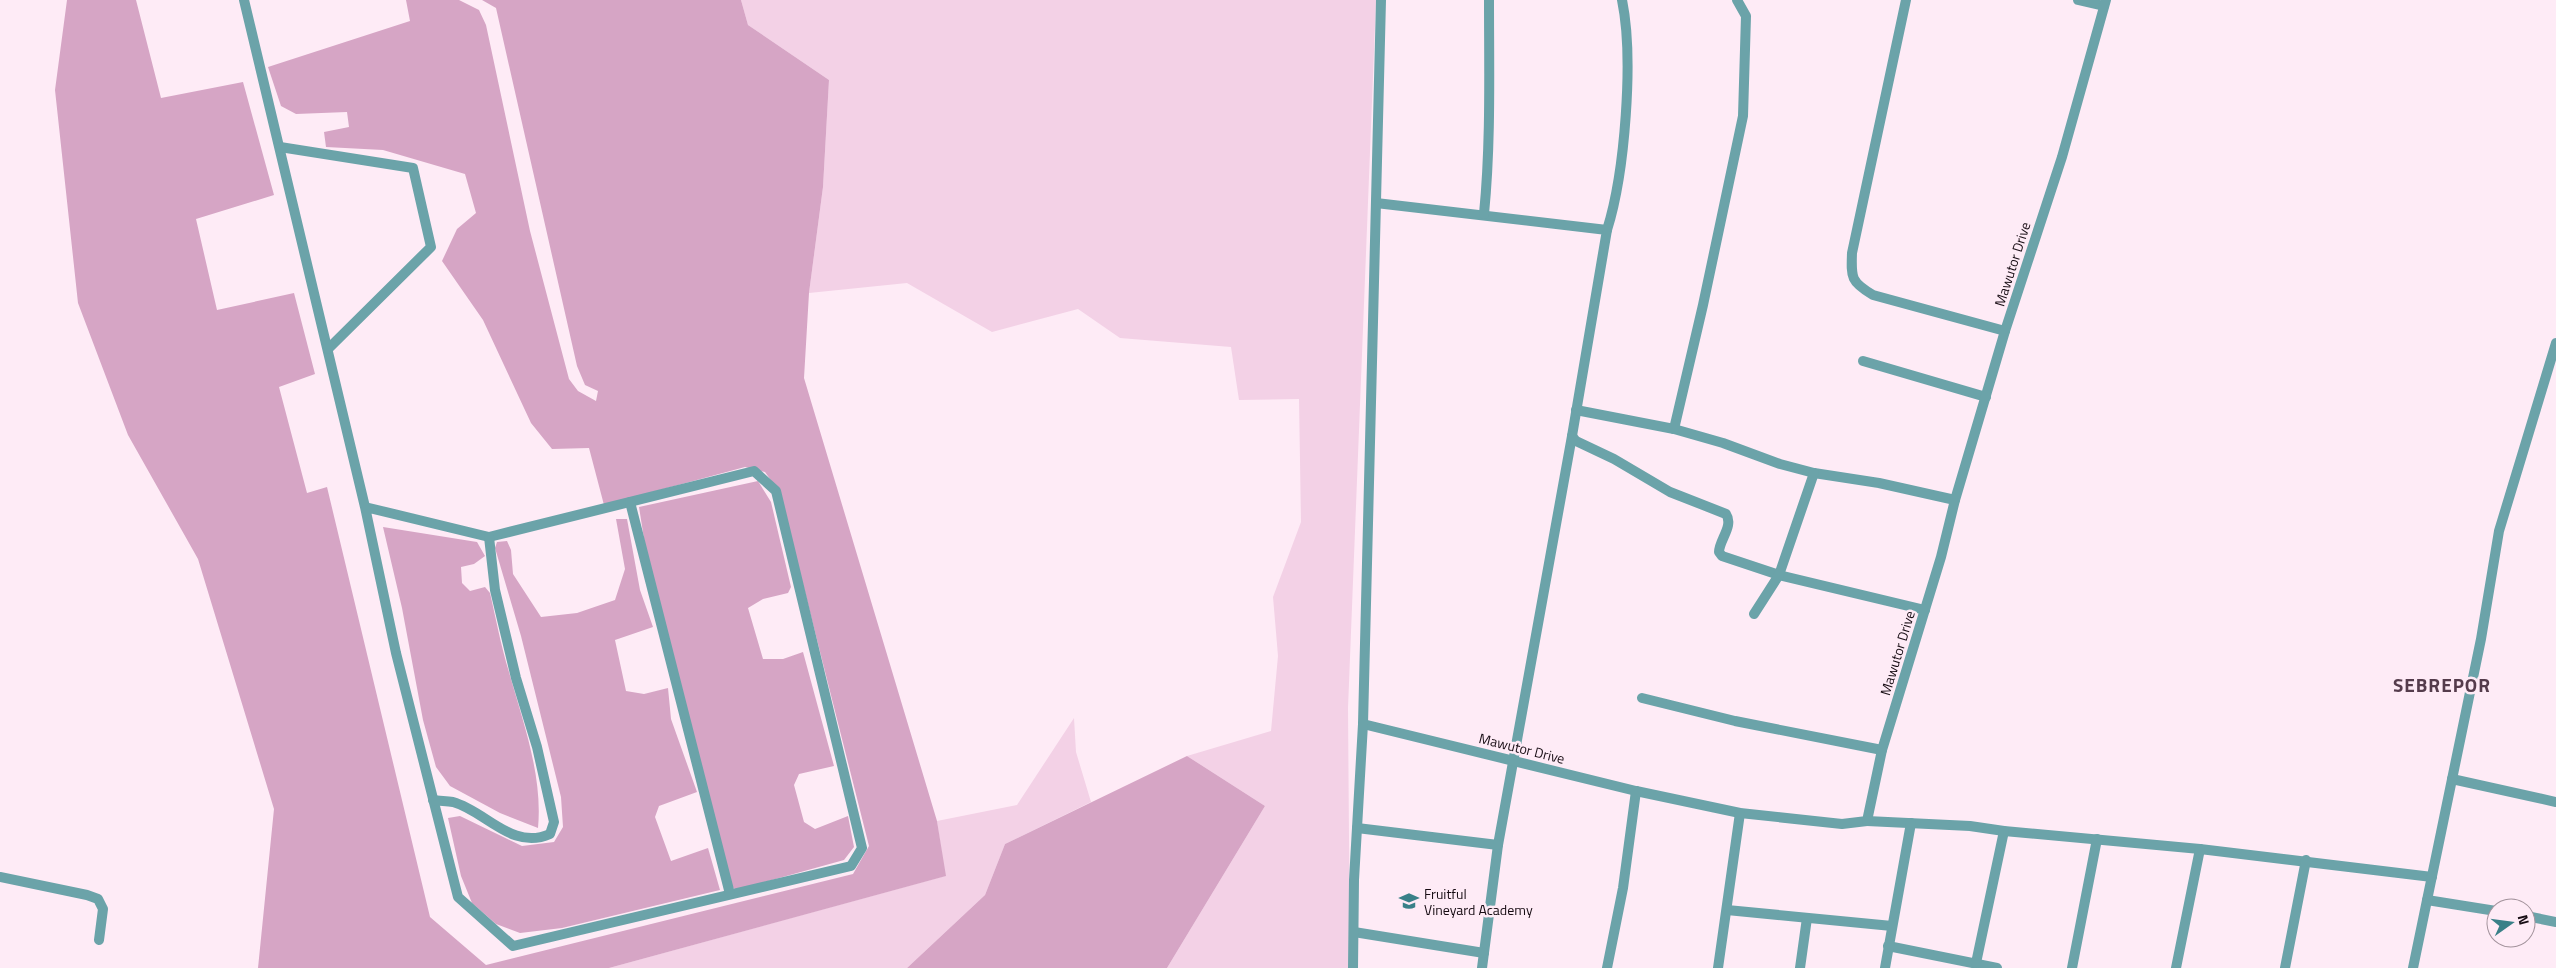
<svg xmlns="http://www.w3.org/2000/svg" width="2556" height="968" font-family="'Titillium Web',sans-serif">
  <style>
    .green { fill: #f3d1e6 }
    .forest { fill: #d6a5c5 }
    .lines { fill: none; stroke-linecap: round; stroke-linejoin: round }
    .street { stroke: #6ba3a9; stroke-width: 10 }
    .labels { text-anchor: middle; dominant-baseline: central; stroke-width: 5; stroke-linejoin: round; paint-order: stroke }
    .street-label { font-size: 14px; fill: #170c13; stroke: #feebf6 }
    .poi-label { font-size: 14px; fill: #170c13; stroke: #feebf6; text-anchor: start }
    .district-label { font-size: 19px; font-weight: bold; letter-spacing: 1px; fill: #553c4c; stroke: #feebf6 }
  </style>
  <rect width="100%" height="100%" fill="#feebf6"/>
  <g class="green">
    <polygon points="741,0 1376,0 1348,708 1350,968 1167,968 1265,806 1187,756 1271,731 1278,656 1273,597 1301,522 1299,399 1239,400 1231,347 1120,338 1078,309 992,332 907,283 809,293 823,187 829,80 748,25"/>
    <polygon points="1074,718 1076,752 1091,802 1005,844 985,895 907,968 609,968 945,876 937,821 1017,805"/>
  </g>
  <g class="forest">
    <polygon points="67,0 136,0 161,98 243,82 274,195 196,219 217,310 294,293 315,374 279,387 307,493 327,487 430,917 486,965 853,874 869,846 780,493 765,472 745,467 604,505 589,448 552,449 531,423 483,320 442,261 457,229 476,213 465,174 383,150 326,147 324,132 349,127 347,112 296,114 281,106 268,67 410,21 406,0 459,0 479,10 486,25 530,231 569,379 578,391 596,401 598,391 585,385 577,366 496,8 482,0 741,0 748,25 829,80 823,187 809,293 804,378 937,821 946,876 609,968 258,968 274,809 198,559 128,435 78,303 55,90"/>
    <polygon points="758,481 771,502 791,587 788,593 763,599 748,608 763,659 783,659 803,652 834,766 799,774 794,785 804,822 815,829 848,816 854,847 844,860 736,890 730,885 645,545 639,507"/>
    <polygon points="616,519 627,519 640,590 653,627 615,640 626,691 644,694 668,688 671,719 697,792 659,806 655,817 671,861 708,848 720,890 562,928 520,933 496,924 472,903 461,876 448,818 460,816 522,846 554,842 563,827 561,797 521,636 495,548 497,542 507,541 511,550 513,574 541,617 577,613 615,600 625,569"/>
    <path d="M 383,527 L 477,542 L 485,556 L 474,564 L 461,567 L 462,583 L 470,591 L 485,587 L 490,593 C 496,619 501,646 509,672 C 523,722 543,776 538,828 L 500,813 L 450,786 L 436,767 L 423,720 L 402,608 Z"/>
    <polygon points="1187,756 1265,806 1167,968 907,968 985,895 1005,844"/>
  </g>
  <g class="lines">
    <g class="street">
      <polyline points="244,0 365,507 396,653 458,897 513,946 851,866 862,848 776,491 754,471 489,537 365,507"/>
      <path d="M 1906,0 L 1852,253 C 1851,278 1851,282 1873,295 L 2005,331"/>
      <polyline points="2078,0 2104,6"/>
      <polyline points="280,147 413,168 431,247 328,349"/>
      <polyline points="1376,203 1607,230 1572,436 1498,845 1482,968"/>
      <path d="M 1484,214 C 1491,143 1489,71 1489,0"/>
      <path d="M 1607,230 C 1625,173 1634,58 1622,0"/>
      <polyline points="1863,361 1986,397"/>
      <polyline points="1576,410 1674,429 1723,443 1780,464 1814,473 1879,483 1955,500"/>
      <polyline points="1674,429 1703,305 1743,116 1746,16 1737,0"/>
      <path d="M 1572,436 L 1576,441 L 1614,459 L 1670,492 L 1726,514 C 1734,526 1719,540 1719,552 L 1722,556 L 1779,575 L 1925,610"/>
      <polyline points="630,502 730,894"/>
      <polyline points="1754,614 1779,575 1814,473"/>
      <polyline points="1642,698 1735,721 1882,750"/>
      <polyline points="1363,724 1636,791 1740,813 1842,824 1867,821 1882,750 1941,557 1955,500 2005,331 2062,157 2106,0"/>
      <polyline points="2452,779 2556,802"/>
      <path d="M 433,800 C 439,801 446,801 453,802 C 486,811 512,851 550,834 L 554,822 L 537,747 L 516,678 L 495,590 L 489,537"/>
      <polyline points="1867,821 1970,826 2004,831 2200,849 2432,877"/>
      <polyline points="1357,828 1498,845"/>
      <polyline points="0,877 87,895 98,899 103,909 99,940"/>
      <polyline points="2427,900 2496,911"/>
      <polyline points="1727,910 1892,926"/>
      <polyline points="2526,916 2556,922"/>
      <polyline points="1354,932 1484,953"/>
      <polyline points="1888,946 1997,968"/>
      <polyline points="1976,963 2004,831"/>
      <polyline points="1353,968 1354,880 1363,724 1381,0"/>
      <polyline points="1607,968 1623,888 1636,791"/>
      <polyline points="1718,968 1740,813"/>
      <polyline points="1800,968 1807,918"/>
      <polyline points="1885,968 1911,823"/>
      <polyline points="2072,968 2097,839"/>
      <polyline points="2176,968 2200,849"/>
      <polyline points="2285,968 2306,860"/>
      <polyline points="2413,968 2481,639 2499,531 2556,343"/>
    </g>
  </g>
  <defs>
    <symbol id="school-bare" viewBox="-9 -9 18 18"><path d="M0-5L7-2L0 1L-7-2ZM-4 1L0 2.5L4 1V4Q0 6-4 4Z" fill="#398088" stroke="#feebf6" stroke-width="2.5" paint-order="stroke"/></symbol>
  </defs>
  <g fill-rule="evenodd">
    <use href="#school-bare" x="1395" y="887" width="28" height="28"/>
  </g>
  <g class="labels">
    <g class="street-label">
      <text transform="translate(2012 264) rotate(-72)">Mawutor Drive</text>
      <text transform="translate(1897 653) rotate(-73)">Mawutor Drive</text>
      <text transform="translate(1522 748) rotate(14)">Mawutor Drive</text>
    </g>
    <g class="poi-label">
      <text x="1424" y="893">Fruitful<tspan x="1424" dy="16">Vineyard Academy</tspan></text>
    </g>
    <g class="district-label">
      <text x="2442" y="684">SEBREPOR</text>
    </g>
  </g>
  <g transform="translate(2511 923) rotate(76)"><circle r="24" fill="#feebf6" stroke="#a2929b"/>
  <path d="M0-4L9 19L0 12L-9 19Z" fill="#398088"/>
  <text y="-8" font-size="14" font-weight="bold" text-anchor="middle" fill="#170c13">N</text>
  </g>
</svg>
